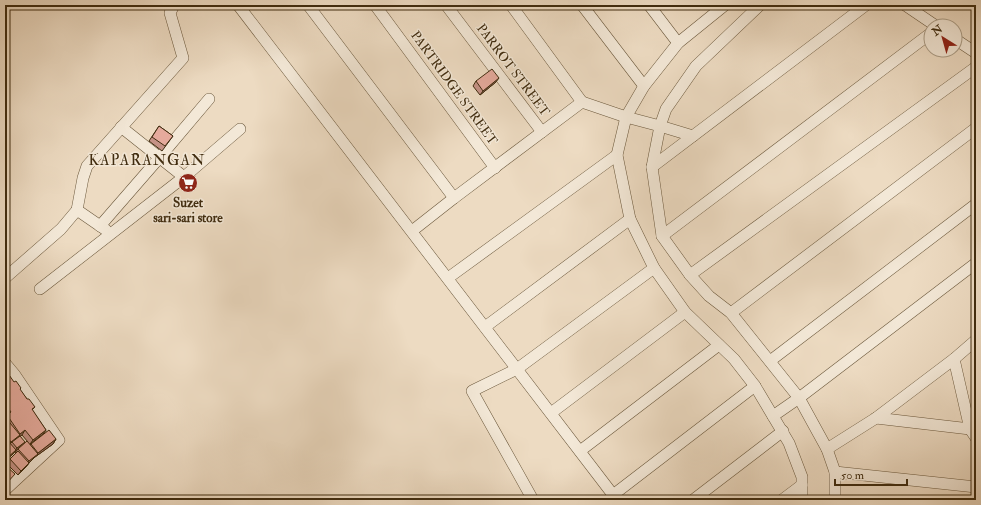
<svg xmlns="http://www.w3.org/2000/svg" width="981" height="505" font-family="'IM FELL Double Pica',serif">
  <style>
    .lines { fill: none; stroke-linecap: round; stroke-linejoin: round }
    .minor-casing { stroke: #6b583c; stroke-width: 12 }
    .minor { stroke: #f3e8d7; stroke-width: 11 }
    .wall { fill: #c59286; stroke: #402c0f; fill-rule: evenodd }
    .shaded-wall { fill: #a0776d; stroke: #402c0f }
    .building { fill: #e5aa9c; stroke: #402c0f }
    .labels { text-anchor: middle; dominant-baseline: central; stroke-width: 3; stroke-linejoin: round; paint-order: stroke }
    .street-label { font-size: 13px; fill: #402c0f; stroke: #f3e8d7 }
    .poi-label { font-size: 13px; font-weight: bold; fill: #402c0f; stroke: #f3e8d7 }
    .quarter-label { font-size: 15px; letter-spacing: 1px; fill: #402c0f; stroke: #f3e8d7 }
  </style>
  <rect width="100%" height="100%" fill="#eddbc2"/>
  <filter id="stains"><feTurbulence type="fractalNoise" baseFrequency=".005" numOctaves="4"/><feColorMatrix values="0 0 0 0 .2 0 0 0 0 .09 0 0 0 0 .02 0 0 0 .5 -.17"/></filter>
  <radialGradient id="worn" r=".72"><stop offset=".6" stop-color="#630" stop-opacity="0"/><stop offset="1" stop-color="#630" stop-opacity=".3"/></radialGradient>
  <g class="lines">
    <defs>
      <g id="minor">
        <polyline points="238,5 617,500"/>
        <polyline points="308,5 454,198"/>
        <polyline points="375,5 495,168"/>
        <polyline points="446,5 542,132"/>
        <polyline points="511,5 582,102"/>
        <polyline points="582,5 644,86"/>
        <polyline points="649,5 678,43"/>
        <polyline points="725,5 678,43 644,86 626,117 617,155 630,219 654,268 685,312 734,359 755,386 789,443 802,477 802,500"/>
        <polyline points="760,5 696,66 666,109 660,126 652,167 662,236 690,275 709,296 731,313 799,398 827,449 835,472 835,500"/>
        <polyline points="905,5 936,26"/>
        <polyline points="955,39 976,53"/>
        <polyline points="121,127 184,177"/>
        <polyline points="652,167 866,5"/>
        <polyline points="77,210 106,230"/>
        <polyline points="100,226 160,157 209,99"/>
        <polyline points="412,231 454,198 582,102 626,117 660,126 693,136"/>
        <polyline points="662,236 931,33"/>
        <polyline points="690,275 976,67"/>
        <polyline points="5,278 61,229 77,210 83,178 87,166 183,58 170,13 174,5"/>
        <polyline points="448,278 617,155"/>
        <polyline points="40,289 184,177 240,129"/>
        <polyline points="731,313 976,128"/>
        <polyline points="485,327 630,219"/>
        <polyline points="954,359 970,429 976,438"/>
        <polyline points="770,361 976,204"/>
        <polyline points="5,363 15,375 59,440 5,490"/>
        <polyline points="551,413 685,312"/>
        <polyline points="773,416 799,398 976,263"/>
        <polyline points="876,418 970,429"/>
        <polyline points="827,449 876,418 954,359 976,340"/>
        <polyline points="580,451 719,345"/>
        <polyline points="835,472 976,487"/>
        <polyline points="613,495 755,386"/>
        <polyline points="533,500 472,391 517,369 654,268"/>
        <polyline points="693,500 783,431"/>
        <polyline points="782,500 802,485"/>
      </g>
    </defs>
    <use href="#minor" class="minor-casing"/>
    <use href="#minor" class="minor"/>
  </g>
  <g class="wall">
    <polygon points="476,81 496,82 480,95 473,86"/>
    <polygon points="159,126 173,136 162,151 149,141"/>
    <path d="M 5,373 L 20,390 L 27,399 L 35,407 L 32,410 L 46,430 L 43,434 L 30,444 L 30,445 L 31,444 L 56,439 L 53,444 L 35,457 L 29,463 L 26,467 L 18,475 L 7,464 L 10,459 L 16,454 L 15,453 L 17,450 L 5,461 L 5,446 L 7,444 L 5,443 L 5,417 L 7,415 L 5,413 ZM 22,435 L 28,442 L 24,444 L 20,436 Z"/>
  </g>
  <g class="shaded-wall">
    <polygon points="499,78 496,82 480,95 483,91"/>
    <polygon points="25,430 22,435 17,438 20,434"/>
    <polygon points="46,430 43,434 30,444 33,440"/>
    <polygon points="20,435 16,439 12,442 8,446 11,442"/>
    <polygon points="56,439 53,444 35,457 26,466 29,461 38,453"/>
    <polygon points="25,442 22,446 14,452 17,448"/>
    <polygon points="16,450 13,454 5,461 7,458"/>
    <polygon points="29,463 26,467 18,475 21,471"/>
  </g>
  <g class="building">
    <polygon points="492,69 499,78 483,91 476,81"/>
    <polygon points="159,126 173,136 165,146 152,137"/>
    <polygon points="7,372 14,382 16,381 21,388 20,389 27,399 29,399 35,407 32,409 46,430 33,440 25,430 20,434 7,415 11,412 5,404 5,373"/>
    <polygon points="5,417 20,435 11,442 5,434"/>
    <polygon points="49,430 56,439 38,453 31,444"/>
    <polygon points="20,436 25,442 17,448 12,442"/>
    <polygon points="27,441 38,454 29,461 18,449"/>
    <polygon points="9,442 16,450 7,458 5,457 5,446"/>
    <polygon points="18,451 29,463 21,471 10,459"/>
    <polygon points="6,466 15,474 6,484 5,484 5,467"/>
  </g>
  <defs>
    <symbol id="supermarket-disc" viewBox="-11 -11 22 22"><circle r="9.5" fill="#8f2418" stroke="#f3e8d7"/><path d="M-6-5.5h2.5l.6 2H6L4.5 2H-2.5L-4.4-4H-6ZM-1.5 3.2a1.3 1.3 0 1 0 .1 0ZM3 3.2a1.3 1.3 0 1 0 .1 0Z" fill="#fff"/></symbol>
  </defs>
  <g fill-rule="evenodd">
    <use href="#supermarket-disc" x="177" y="172" width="22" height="22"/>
  </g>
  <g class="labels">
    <g class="street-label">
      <text transform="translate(513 70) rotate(53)">PARROT STREET</text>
      <text transform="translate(454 88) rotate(54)">PARTRIDGE STREET</text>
    </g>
    <g class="poi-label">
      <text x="188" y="203">Suzet<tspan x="188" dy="15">sari-sari store</tspan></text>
    </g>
    <g class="quarter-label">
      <text x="147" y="160">KAPARANGAN</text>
    </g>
  </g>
  <rect width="981" height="505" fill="none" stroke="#eddbc2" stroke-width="20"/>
  <rect x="6" y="6" width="969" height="493" fill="none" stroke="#402c0f" stroke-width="2"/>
  <rect x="10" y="10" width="961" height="485" fill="none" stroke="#402c0f"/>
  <g transform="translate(943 38) rotate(323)"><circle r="19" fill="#f3e8d7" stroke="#ab9d87"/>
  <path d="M0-3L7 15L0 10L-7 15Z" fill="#8f2418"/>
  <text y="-6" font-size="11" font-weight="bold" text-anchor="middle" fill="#402c0f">N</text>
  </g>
  <path d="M835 479v6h72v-6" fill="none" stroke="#402c0f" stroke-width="2"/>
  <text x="841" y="479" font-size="12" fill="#402c0f" stroke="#f3e8d7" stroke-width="3" paint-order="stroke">50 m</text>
  <rect width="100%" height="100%" filter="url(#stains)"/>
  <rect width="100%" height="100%" fill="url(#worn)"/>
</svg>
